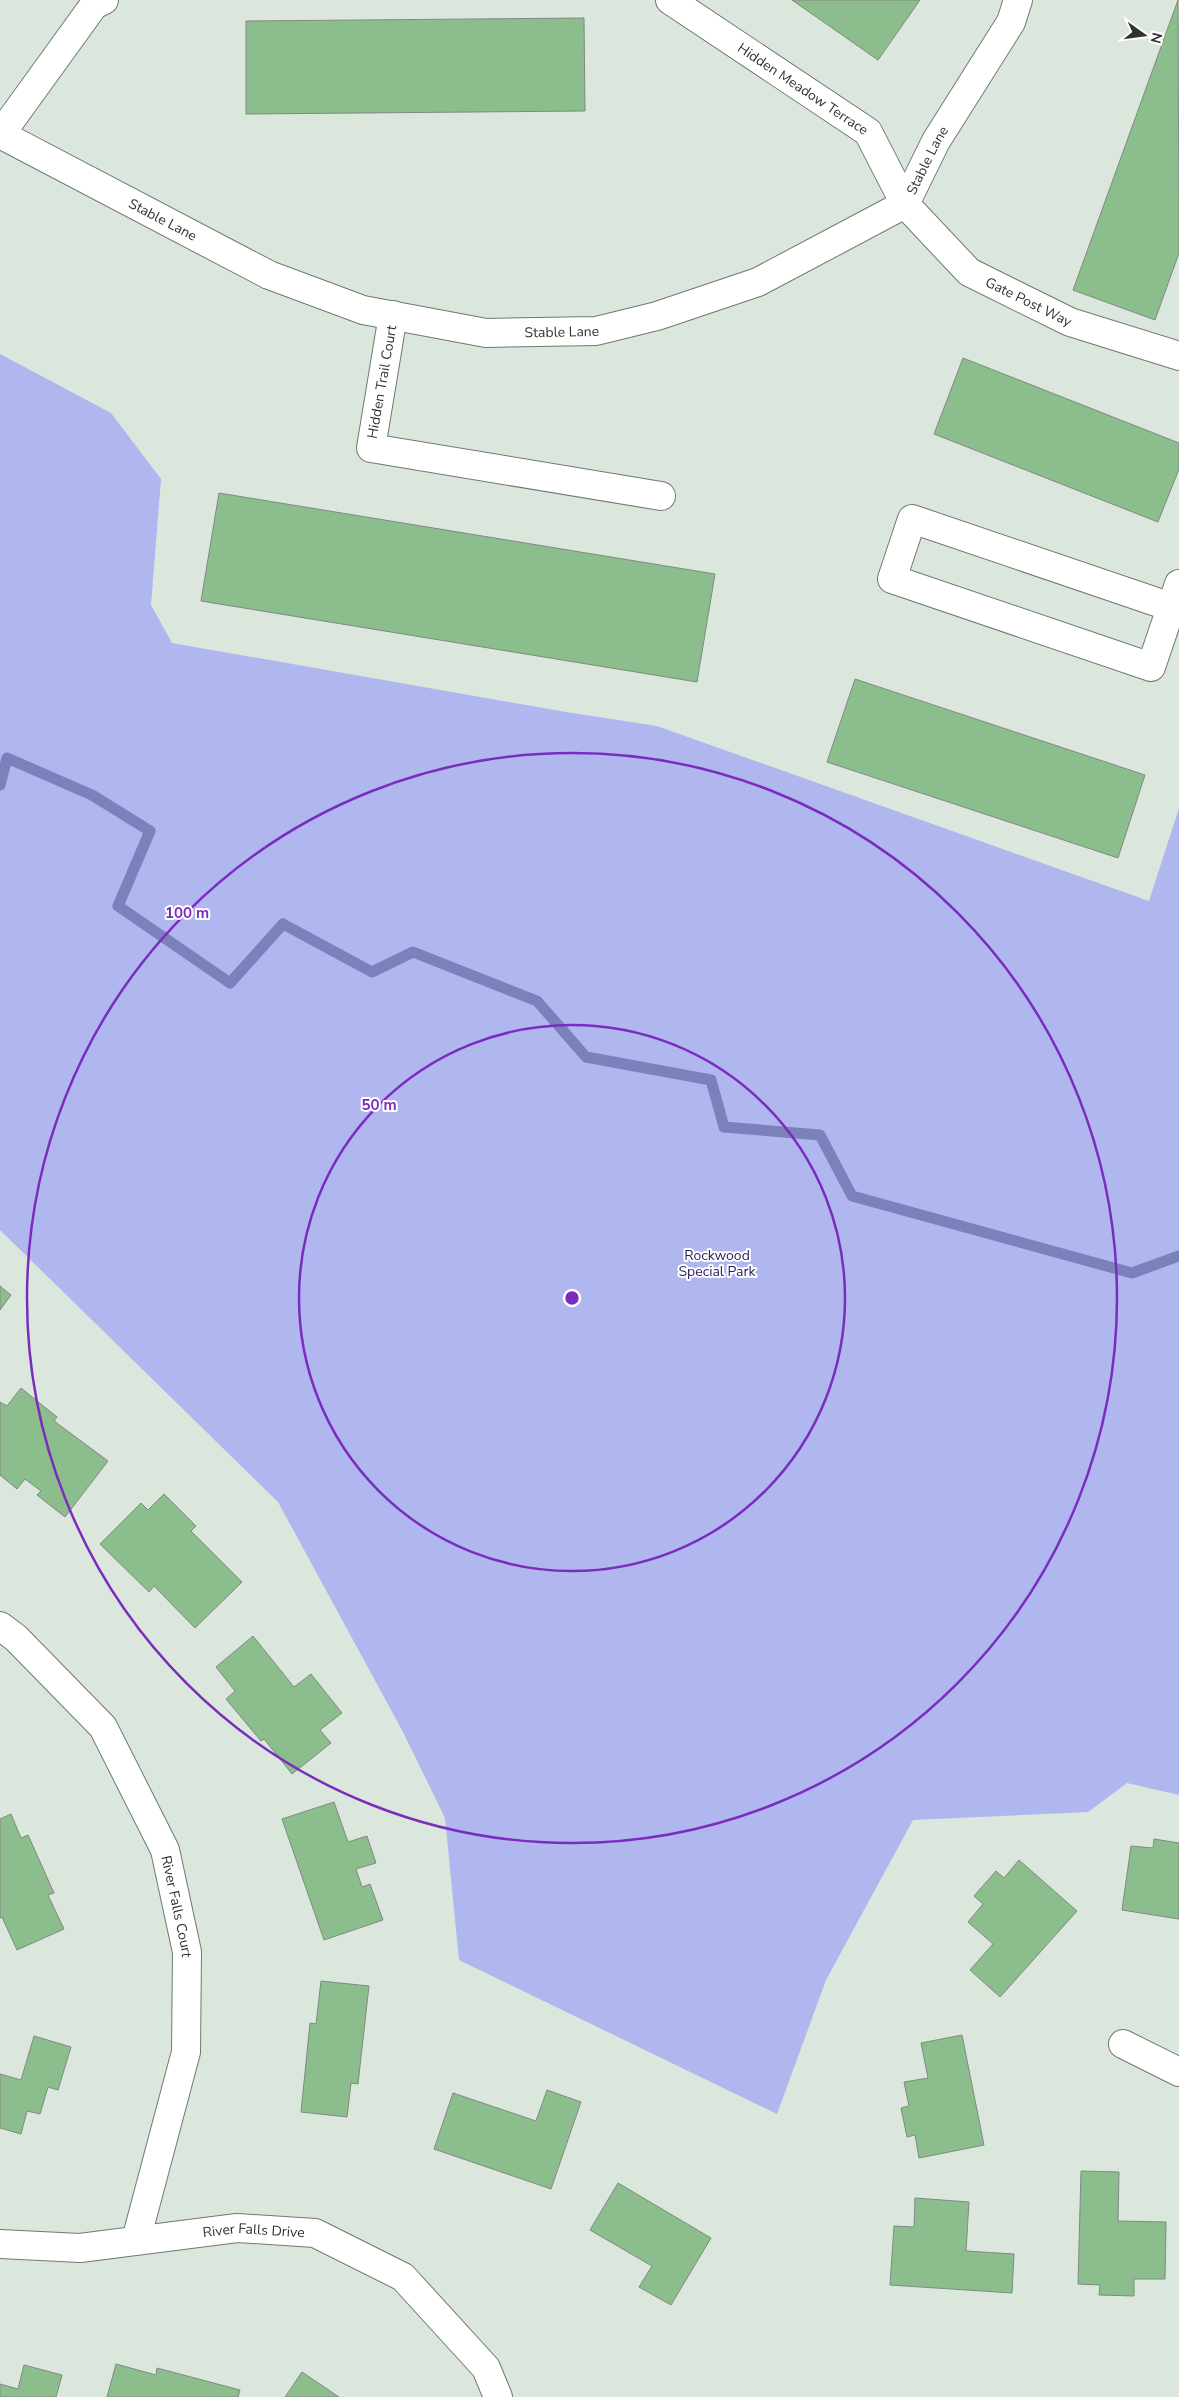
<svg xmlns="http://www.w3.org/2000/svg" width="1179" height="2397" font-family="'Nunito Sans',sans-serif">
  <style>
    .green { fill: #b0b7ef }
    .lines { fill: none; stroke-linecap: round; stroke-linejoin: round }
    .stream { stroke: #7b81bb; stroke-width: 11 }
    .building { fill: #8bbd8d; stroke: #808a81 }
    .minor-casing { stroke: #707970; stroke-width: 30 }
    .minor { stroke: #fff; stroke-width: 28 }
    .ring { fill: none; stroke: #7b2cbf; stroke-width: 2.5 }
    .labels { text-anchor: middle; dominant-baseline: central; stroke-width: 4; stroke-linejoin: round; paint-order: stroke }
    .street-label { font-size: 14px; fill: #2f332f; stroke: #fff }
    .park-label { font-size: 14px; fill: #221e63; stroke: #fff }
    .centre { fill: #7b2cbf; stroke: #fff; stroke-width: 2.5 }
    .ring-label { font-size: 15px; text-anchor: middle; font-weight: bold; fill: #7b2cbf; stroke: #fff; stroke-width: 4; stroke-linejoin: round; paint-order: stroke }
  </style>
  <rect width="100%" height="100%" fill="#dbe6dc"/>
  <polygon class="green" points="0,354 111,413 161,479 151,605 172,643 566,712 657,726 1149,901 1179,808 1179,1795 1127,1783 1088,1812 913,1820 826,1980 777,2114 459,1960 445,1818 403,1732 278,1502 0,1230"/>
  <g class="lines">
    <polyline class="stream" points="0,785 7,758 92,795 150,831 118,906 230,983 283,924 372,972 413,952 537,1001 586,1057 711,1080 724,1127 820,1135 852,1196 1132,1273 1179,1256"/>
  </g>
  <g class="building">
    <polygon points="792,0 920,0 878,60"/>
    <polygon points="1178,0 1179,253 1155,320 1073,290"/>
    <polygon points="584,18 585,111 246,114 246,21"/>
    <polygon points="963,358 1179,443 1179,469 1158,522 934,434"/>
    <polygon points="219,493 715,574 697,682 201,601"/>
    <polygon points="855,679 1145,775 1118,858 827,762"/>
    <polygon points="0,1286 11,1295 0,1310"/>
    <polygon points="21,1388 57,1417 54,1421 108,1461 65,1517 37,1495 41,1491 25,1479 17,1489 0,1475 0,1402 7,1406"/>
    <polygon points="164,1494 196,1526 191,1531 242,1582 195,1628 154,1586 149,1592 100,1544 141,1503 148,1510"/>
    <polygon points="253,1636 294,1687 311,1674 342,1713 320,1730 331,1743 292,1774 264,1739 261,1741 226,1699 235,1691 216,1667"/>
    <polygon points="334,1802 348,1842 367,1836 376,1863 356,1869 362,1887 370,1884 383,1920 324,1940 282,1819"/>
    <polygon points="11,1814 21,1838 28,1835 54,1893 48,1895 64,1929 17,1950 2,1917 0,1918 0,1819"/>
    <polygon points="1154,1839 1179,1843 1179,1919 1122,1910 1131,1846 1153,1848"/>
    <polygon points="1019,1860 1077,1911 1000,1997 970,1970 993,1944 968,1922 983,1904 974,1896 996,1871 1004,1878"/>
    <polygon points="321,1981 369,1986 358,2084 351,2083 347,2117 301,2112 310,2023 316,2024"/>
    <polygon points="962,2035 984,2145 919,2158 915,2135 907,2137 901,2108 909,2106 904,2082 928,2078 921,2043"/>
    <polygon points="34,2036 71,2047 58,2090 48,2087 40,2114 27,2111 21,2134 0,2128 0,2074 21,2080"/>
    <polygon points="547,2090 581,2102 551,2189 434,2149 453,2093 536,2121"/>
    <polygon points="1081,2171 1119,2172 1118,2221 1166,2222 1165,2279 1134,2279 1134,2296 1099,2295 1100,2285 1078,2284"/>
    <polygon points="618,2183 711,2238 671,2305 639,2287 652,2266 590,2230"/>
    <polygon points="915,2198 969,2202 966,2251 1014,2254 1012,2293 890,2285 894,2226 914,2227"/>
    <polygon points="116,2364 156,2375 157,2368 240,2390 238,2397 107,2397"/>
    <polygon points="24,2365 62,2375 56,2397 0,2397 0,2384 18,2389"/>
    <polygon points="302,2372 339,2397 285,2397"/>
  </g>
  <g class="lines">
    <defs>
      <g id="minor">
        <path id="s1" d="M 670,0 L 868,132 L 905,204 L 969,272 L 1070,322 L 1179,356"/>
        <path id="s2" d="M 0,134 L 269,275 L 363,310 L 486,333 L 596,331 L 657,316 L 758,282 L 905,204 L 936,141 L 1011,22 L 1018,0"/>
        <polyline points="0,135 94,5 104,0"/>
        <polyline points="393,315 371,448 661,496"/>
        <polyline points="1171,607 912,519 892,579 1151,667 1179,584"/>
        <path id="s3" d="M 0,1626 L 16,1638 L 103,1727 L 165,1850 L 187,1952 L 186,2052 L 136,2240"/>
        <polyline points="1123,2044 1179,2072"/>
        <path id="s4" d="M 0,2244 L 80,2248 L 237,2228 L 315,2233 L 403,2277 L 486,2368 L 498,2397"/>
      </g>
    </defs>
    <use href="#minor" class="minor-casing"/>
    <use href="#minor" class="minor"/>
  </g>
  <g class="ring">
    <circle cx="572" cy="1298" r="273"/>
    <circle cx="572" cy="1298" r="545"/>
  </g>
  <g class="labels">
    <g class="street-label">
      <text stroke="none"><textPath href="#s1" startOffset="160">Hidden Meadow Terrace</textPath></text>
      <text stroke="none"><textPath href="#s2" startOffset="1024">Stable Lane</textPath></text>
      <text stroke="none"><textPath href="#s2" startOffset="184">Stable Lane</textPath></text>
      <text stroke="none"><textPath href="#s1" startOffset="479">Gate Post Way</textPath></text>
      <text stroke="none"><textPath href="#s2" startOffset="605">Stable Lane</textPath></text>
      <text transform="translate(382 382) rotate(-80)">Hidden Trail Court</text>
      <text stroke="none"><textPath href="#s3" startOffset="340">River Falls Court</textPath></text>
      <text stroke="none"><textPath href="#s4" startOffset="255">River Falls Drive</textPath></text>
    </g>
    <g class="park-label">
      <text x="717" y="1255">Rockwood<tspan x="717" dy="16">Special Park</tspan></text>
    </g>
  </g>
  <circle cx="572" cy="1298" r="8" class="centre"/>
  <g class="ring-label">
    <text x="187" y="918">100 m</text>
    <text x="379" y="1110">50 m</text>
  </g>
  <g transform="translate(1144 35) rotate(104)" stroke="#ffffff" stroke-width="4" paint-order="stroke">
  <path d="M0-4L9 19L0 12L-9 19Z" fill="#2f332f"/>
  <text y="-8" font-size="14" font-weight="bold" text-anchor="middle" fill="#2f332f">N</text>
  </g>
</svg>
